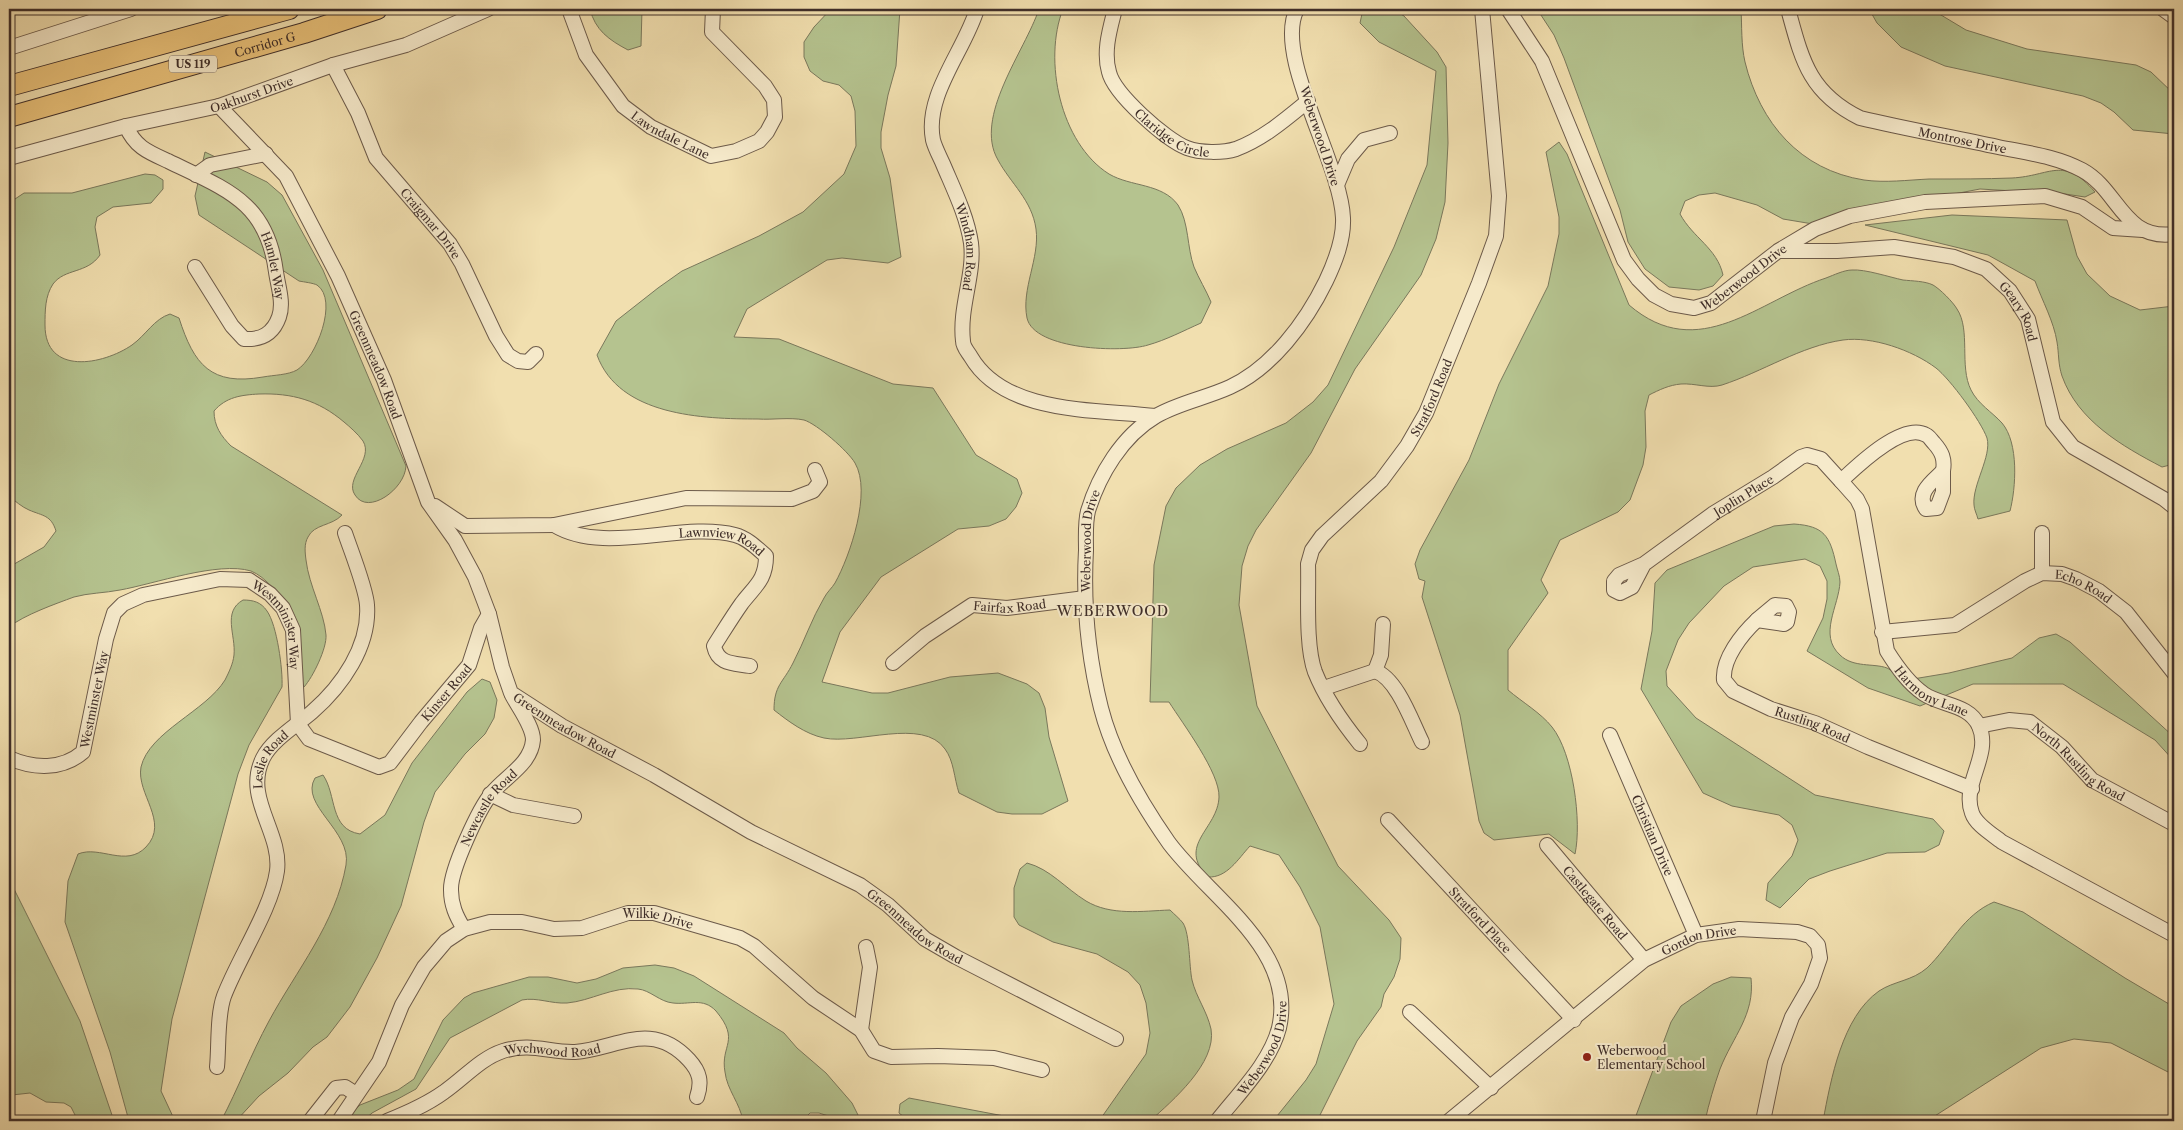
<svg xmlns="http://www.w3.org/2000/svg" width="2183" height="1130" font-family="'Libre Caslon Text',serif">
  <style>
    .green { fill: #b5c38f; stroke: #7a785c }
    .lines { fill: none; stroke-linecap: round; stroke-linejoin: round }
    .minor-casing { stroke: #6c5a4a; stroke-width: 16 }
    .highway-casing { stroke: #3f2e29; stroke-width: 22 }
    .minor { stroke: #f6eacb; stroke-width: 14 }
    .highway { stroke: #e8c078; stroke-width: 20 }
    .poi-dot { fill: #8f2418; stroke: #f6eacb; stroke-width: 2 }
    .labels { text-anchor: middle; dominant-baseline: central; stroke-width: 4; stroke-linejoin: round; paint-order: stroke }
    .shield { fill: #f6eacb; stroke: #76665a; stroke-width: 1 }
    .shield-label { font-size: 11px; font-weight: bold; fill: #3f2e29 }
    .street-label { font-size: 12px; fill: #3f2e29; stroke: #f6eacb }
    .poi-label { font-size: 12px; fill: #3f2e29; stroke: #f6eacb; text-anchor: start }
    .neighbourhood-label { font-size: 14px; letter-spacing: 1px; fill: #3f2e29; stroke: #f6eacb }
  </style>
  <rect width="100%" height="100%" fill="#f1dfaf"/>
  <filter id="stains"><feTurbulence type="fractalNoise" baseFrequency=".004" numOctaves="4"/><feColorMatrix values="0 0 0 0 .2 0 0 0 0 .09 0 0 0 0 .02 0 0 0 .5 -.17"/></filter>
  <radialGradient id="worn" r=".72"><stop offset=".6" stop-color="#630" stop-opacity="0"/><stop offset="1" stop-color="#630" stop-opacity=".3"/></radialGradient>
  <g class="green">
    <path d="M 590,9 L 642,9 L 641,46 L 628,50 C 609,40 595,30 590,9 Z"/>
    <path d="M 831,9 L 900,9 L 896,66 L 888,95 L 881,132 L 881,148 L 890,178 L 901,257 L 888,263 L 842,258 L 827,260 L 747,309 L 734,337 L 779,339 L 893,384 L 933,388 L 976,455 L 1017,479 L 1022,493 L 1016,507 L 1006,519 L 989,526 L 958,529 L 881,577 L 840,632 L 822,682 L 872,693 L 888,693 L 950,677 L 998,673 L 1027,684 L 1039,693 L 1045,708 L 1049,737 L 1068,801 L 1042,814 L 1012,814 L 997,812 L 959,793 C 954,778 954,761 945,749 C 923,717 857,745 824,738 C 805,734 788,721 774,710 C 774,685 783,683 793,663 C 804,642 812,618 824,598 C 827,592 832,588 835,583 C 850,556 872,492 855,463 C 848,451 817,424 804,420 C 790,417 772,420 758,419 C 703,419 619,416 597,355 L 616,321 L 658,288 L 682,271 L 759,236 L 803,212 L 844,174 L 856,146 L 855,111 L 851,96 L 839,85 L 823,81 L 810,71 L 804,57 L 804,42 L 814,27 Z"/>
    <path d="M 1039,9 L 1063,9 C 1043,60 1060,143 1109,174 C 1131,187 1162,183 1178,205 C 1189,222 1187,248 1194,267 C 1199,279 1206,290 1211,302 L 1201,323 C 1183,331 1166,340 1148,345 C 1123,353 1034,350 1027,318 C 1021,289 1040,258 1036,229 C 1032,200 1011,184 998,160 C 973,117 1025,51 1039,9 Z"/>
    <path d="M 1363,9 L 1393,9 L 1404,16 L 1437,52 L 1446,67 L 1448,143 L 1445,202 L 1436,239 L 1421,275 L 1355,369 L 1311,453 L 1256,530 L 1248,546 L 1242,566 L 1239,605 L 1257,706 L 1338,866 L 1389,920 L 1401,938 L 1400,959 L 1394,977 L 1384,994 L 1381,1007 L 1357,1041 L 1317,1121 L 1273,1121 L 1306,1080 L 1316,1064 L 1334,1004 L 1320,927 L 1300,887 L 1279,855 L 1250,846 C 1238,859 1227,878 1208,877 C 1176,845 1218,829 1219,797 C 1220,773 1183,724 1169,702 L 1150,702 L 1154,565 L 1166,506 L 1176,488 L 1200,465 L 1227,449 L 1286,423 L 1313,402 L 1328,385 L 1394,247 L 1427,165 L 1436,71 L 1379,42 L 1360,23 Z"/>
    <path d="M 1537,9 L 1741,9 C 1742,26 1741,45 1745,62 C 1760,123 1800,170 1864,180 C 1885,183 1908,180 1929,179 C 1957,179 1985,179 2012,178 C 2051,176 2063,155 2095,192 L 2085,197 L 2065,194 L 1980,189 L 1839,216 L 1813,224 L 1783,219 L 1757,205 L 1715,193 L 1699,195 L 1685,201 L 1680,214 C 1693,238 1717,248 1723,275 L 1713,286 L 1699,290 L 1669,287 L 1645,269 L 1628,242 L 1620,210 L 1564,58 L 1554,35 Z"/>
    <polygon points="1869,9 1931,9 1966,30 2027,49 2136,65 2151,72 2174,94 2174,134 2133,130 2114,112 2101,103 2083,96 1945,66 1901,47 1877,23"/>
    <path d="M 1559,142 L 1567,154 L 1629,305 C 1699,365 1759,300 1826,278 C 1834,275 1844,270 1852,270 C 1865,269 1889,277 1903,280 C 1912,281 1925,281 1933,285 C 1940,289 1953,302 1957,309 C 1971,330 1959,366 1971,390 C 1978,404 1992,412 2002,423 C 2019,443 2016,488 2010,511 L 1978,519 C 1977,515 1974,509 1974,505 C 1972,485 1992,456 1987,438 C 1981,421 1950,379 1936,368 C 1912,350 1872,336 1843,340 C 1801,346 1762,372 1722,385 C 1709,389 1695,383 1681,384 C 1669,385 1659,390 1649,395 L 1645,411 L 1646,447 L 1643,465 L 1630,500 L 1618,512 L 1560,540 L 1541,580 L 1548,593 L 1508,650 L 1508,690 C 1522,702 1541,713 1552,727 C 1573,753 1582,822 1575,854 L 1549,834 L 1494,840 L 1484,833 L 1479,821 L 1460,715 L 1422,597 L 1425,581 L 1419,579 L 1415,564 L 1420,550 L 1469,460 L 1499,384 L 1548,286 L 1559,234 L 1559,217 L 1546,152 Z"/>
    <path d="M 205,152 L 267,182 L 282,195 L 323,270 L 406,466 C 405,489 368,516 355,495 C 344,479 374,459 363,441 C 358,434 350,427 344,422 C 318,400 292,393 259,394 C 241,395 226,397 214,411 C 214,426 221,436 231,446 L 342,515 C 332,526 314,524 308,537 C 304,544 305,552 306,560 C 309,586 324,611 326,635 C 327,648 313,677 304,687 C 302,681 297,672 296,666 C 296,644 304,626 289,607 C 279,595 266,577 251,571 C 218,561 154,584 120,590 C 105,593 88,593 74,597 C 55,604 24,615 9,627 L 9,567 L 44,547 L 56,531 C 51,515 43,516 29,510 C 22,507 15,501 9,496 L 9,325 L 12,301 L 9,291 L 9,203 L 24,193 L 72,193 L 145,174 L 155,175 L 163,180 L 163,189 L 151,203 L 113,207 L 97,217 L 95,227 L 100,255 C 87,274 65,268 53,284 C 45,296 45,311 45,325 C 45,376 103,365 132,345 C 146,335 154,319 170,314 L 179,318 C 194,365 211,386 263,377 C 274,375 288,375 297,370 C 316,358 339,300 317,285 C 313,283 304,282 299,281 L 199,215 L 195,196 Z"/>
    <path d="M 1952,215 L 2067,220 L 2077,256 L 2087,274 L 2110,296 L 2140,310 L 2174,306 L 2174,464 L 2162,467 C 2122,446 2078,421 2062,376 C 2058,364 2059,354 2057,342 C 2054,322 2042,300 2035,281 L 1988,255 L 1865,225 Z"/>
    <path d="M 1794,524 C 1824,526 1830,536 1836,564 C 1837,569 1840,576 1840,582 C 1839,606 1818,635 1840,655 C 1853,668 1874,663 1887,668 C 1892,670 1897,677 1901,681 L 1949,673 L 2012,658 L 2039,638 L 2056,634 L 2070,642 L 2174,737 L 2174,761 L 2155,740 L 2063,684 L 1973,684 L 1920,706 L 1868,688 L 1807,651 L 1823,618 L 1827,599 L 1827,581 L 1820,566 L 1805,559 L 1753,567 L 1724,586 L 1689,623 L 1678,640 L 1666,671 L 1667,686 L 1696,718 L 1815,795 L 1933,819 L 1944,831 L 1939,845 L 1925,852 L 1887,853 L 1830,871 L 1809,879 L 1780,908 L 1766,900 L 1768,883 L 1792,856 L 1798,840 L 1792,825 L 1779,815 L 1732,806 L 1703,793 L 1641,689 L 1652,631 L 1655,583 L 1667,570 L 1774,526 Z"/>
    <path d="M 243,600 C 253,600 261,602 267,611 C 277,625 283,670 282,687 L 249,745 L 238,774 L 172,1019 L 161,1091 L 175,1121 L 129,1121 L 110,1052 L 65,922 L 68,881 L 78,854 C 100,845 126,868 146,847 C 170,822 136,794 141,767 C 149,732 206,711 225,680 C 229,672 233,664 234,655 C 236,635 222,612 243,600 Z"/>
    <path d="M 482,679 L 490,682 L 497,700 L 494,718 L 485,734 L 465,754 L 435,792 L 424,822 L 401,906 L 377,958 L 350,1007 L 327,1037 L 313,1047 L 288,1073 L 259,1096 L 236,1121 L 221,1121 C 238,1089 251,1054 269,1021 C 296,971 336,923 346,865 C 352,831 299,805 315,778 L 323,775 C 337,795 329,829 360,834 L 385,815 L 412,763 L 467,692 Z"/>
    <path d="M 1027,863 C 1050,869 1065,888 1086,901 C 1111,916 1142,911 1170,910 C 1174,914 1180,919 1183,923 C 1190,934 1189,966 1192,980 C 1196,997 1207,1011 1211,1029 C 1217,1063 1172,1101 1150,1121 L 1099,1121 L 1146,1054 L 1150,1033 L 1146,1003 L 1140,985 L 1128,972 L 1097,954 L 1053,942 L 1019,925 L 1014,917 L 1014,888 L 1020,869 Z"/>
    <polygon points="9,879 80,1021 114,1121 78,1121 71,1107 64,1103 46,1102 30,1093 12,1095 9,1090"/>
    <path d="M 1994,902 L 2023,912 L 2125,978 L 2174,1007 L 2174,1086 L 2170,1073 L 2111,1043 L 2074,1039 L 2041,1048 L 1927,1121 L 1823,1121 C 1831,1079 1842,1017 1879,991 C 1894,981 1912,981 1927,968 C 1950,946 1963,915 1994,902 Z"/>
    <path d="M 655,965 L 674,968 L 694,976 L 784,1033 L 797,1048 L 826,1073 L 852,1103 L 861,1121 L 844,1121 L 819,1113 L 810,1113 L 802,1121 L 743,1121 C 740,1103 727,1090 725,1072 C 720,1045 741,1041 716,1011 C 703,997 689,1005 673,1003 C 660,1002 650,990 638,989 C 613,986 591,1001 567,1003 C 551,1004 537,997 522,1000 L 450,1038 L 416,1089 L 372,1113 L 363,1121 L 343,1121 L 360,1105 L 398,1090 L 414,1079 L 443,1020 L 464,998 L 473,993 L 529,977 L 548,977 L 577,983 L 596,979 L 623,968 Z"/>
    <path d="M 1731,977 L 1751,978 C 1755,1015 1733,1036 1720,1069 C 1714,1086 1709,1103 1705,1121 L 1634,1121 L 1671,1022 L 1681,1006 L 1713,984 Z"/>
    <polygon points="909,1098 1004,1116 1019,1121 909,1121 899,1113 900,1104"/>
  </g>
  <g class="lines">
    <defs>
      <g id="minor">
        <path id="s1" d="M 569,9 L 586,55 L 623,106 L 651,127 L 711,156 L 736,151 L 759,141 L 767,132 L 775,117 L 774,100 L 765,86 L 712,32 L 713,9"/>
        <path id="s2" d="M 977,9 C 965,50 924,95 933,140 C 935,148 940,157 943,164 C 954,190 967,216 971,243 C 975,274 959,307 963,341 C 963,347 968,352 971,357 C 1005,415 1097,409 1155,416"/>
        <path id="s3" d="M 1115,9 C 1110,29 1103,51 1109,72 C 1114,94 1166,140 1187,148 C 1200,153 1223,153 1236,149 C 1263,139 1286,119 1308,101"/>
        <path id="s4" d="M 1508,9 L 1542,61 L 1624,260 L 1638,279 L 1654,295 L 1671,304 L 1694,308 L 1711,303 L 1778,251 L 1815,229 L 1850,216 L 1925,202 L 2045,196 L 2082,207 L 2113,228 L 2143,230"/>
        <path id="s5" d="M 1788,9 C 1802,60 1809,93 1860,118 C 1906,129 1952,137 1998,147 C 2027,153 2056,156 2082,170 C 2119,190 2123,241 2174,234"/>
        <polyline points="2163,9 2174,17"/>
        <polyline points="9,48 131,9"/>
        <path id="s6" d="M 333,65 L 358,113 L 376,158 L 450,244 L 462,264 L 496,336 L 508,355 L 518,361 L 528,362 L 536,354"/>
        <path id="s7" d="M 219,106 L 286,176 L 338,276 L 384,380 L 428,502 L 455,540 L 475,577 L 489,614 L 502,667 L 511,693 L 562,726 L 654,775 L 751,832 L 860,885 L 888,905 L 925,939 L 956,957 L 1116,1039"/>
        <path id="s8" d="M 126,126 C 135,147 148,152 168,161 C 225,189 267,201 276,272 C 278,286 284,303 279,317 C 273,334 261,340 244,339 L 232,326 L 195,267"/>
        <path id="s9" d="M 9,158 L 126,126 L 219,106 L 333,65 L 406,45 L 488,9"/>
        <polyline points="196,175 210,165 266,154"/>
        <polyline points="1337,185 1348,159 1364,140 1390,133"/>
        <path id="s10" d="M 1779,251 L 1837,251 L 1894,247 L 1954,257 L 1986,269 L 2010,291 L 2028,319 L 2053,422 L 2073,447 L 2164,499 L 2174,507"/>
        <path id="s11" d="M 1943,471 C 1945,459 1942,452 1934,443 C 1931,440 1929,436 1926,435 C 1903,421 1856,467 1841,481 L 1857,499 L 1862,509 L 1887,651 C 1897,667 1908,683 1924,694 C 1942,706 1969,704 1979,726 C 1992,755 1961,784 1972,813 C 1976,825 1992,834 2002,842 L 2174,935"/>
        <path d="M 1943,471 L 1943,492 L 1937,508 L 1926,509 C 1915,493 1933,481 1943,471 Z"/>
        <polyline points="435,506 465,526 554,525 686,498 792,499 813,491 820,482 815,470"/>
        <path id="s12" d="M 554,525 C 605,556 681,521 735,535 C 747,538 757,548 766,556 C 766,580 755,586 742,603 C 732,617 723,632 714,646 C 718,665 734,663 750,666"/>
        <path id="s13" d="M 1644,564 L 1632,587 L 1620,593 L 1614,590 L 1614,581 L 1619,575 L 1644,564 L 1714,513 L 1773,477 L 1801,457 L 1807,455 L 1821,459 L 1841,481"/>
        <polyline points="2042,573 2042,533"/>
        <polygon points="1775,605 1786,606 1789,612 1787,622 1784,624 1757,620"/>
        <path id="s14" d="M 1757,620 C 1742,634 1722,659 1724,680 L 1733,691 L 1771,709 L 1815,723 L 1868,747 L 1972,789"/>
        <path id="s15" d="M 1882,632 L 1955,625 L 2025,581 L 2042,573 L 2062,574 L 2076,579 L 2099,591 L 2126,612 L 2174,673"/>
        <path id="s16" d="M 893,663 L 925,636 L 972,605 L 1007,608 L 1085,598"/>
        <path d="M 1375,671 C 1397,678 1412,722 1422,742"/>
        <polyline points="1375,671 1381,655 1383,624"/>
        <polyline points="1324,688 1375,671"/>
        <path id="s17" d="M 1979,726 L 2009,720 L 2030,722 L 2062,747 L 2092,780 L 2174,824"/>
        <path id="s18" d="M 1610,735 L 1696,935"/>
        <path id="s19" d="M 1360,744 C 1343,723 1325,697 1315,672 C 1305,645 1309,593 1308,564 L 1312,550 L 1322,536 L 1381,481 L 1407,446 L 1426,413 L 1479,283 L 1496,236 L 1499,196 L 1482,9"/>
        <path id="s20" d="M 9,758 C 34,769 62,770 83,752 L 106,639 L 114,613 L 123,604 L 143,595 L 220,579 L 249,580 L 270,594 L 283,608 L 293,630 L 298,724 L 309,739 L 379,767 L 390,763 L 421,722 L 469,665 L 481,628 L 489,614"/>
        <polyline points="490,794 513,805 574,816"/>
        <path id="s21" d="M 1388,820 L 1574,1020"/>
        <path id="s22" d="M 1547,845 L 1644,960"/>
        <path id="s23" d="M 464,929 C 456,916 451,905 451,890 C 450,871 479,808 492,793 C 506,776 531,764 533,740 C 533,726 518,707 512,695"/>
        <polyline points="1410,1012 1491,1088"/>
        <polyline points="861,1030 870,967 866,947"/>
        <path id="s24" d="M 217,1067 C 219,1047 217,1015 224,996 C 238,959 272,908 277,871 C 282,832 243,798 263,758 C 272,740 297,725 312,712 C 342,686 370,646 367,605 C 366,588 351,551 345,533"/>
        <polyline points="310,1121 336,1088 345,1087 356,1094"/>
        <path id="s25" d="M 339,1121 L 379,1062 L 402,1005 L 424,967 L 446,941 L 464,929 L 490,922 L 522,922 L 554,929 L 582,928 L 628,913 L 654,913 L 740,938 L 754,946 L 813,998 L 861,1030 L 874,1051 L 891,1057 L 938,1056 L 994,1058 L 1042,1070"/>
        <path id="s26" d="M 387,1121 C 407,1113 426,1105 444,1092 C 463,1079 481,1058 503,1051 C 532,1042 549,1053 575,1052 C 617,1049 651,1019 689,1060 C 700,1072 702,1082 697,1097"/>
        <path id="s27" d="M 1217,1121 C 1238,1094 1270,1063 1279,1028 C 1297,950 1210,898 1169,843 C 1141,803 1113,755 1101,708 C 1088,656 1083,603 1086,550 C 1086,538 1085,523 1088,511 C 1099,475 1122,436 1156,416 C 1178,403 1206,398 1230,387 C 1272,368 1306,322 1326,281 C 1335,262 1344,240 1343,218 C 1341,163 1273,55 1297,9"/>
        <path id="s28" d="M 1449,1121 L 1644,960 L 1696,935 L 1739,929 L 1797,932 L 1810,936 L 1818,945 L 1820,958 L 1811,984 L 1792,1017 L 1775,1063 L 1763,1121"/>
      </g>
      <g id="highway">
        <polyline points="9,86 289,9"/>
        <path id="s29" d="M 9,117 L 304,33 L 377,9"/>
      </g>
    </defs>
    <use href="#minor" class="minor-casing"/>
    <use href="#highway" class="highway-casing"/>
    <use href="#minor" class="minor"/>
    <use href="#highway" class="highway"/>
  </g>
  <circle class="poi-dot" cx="1587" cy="1057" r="5"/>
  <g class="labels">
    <rect class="shield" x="169" y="55.5" width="48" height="17" rx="4"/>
    <g class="shield-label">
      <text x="193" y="64">US 119</text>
    </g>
    <g class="street-label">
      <text stroke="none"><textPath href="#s29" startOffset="266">Corridor G</textPath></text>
      <text stroke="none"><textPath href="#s9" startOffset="251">Oakhurst Drive</textPath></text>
      <text stroke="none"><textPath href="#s3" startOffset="155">Claridge Circle</textPath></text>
      <text stroke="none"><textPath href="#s1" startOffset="168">Lawndale Lane</textPath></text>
      <text transform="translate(1320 136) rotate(72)">Weberwood Drive</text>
      <text stroke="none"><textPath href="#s5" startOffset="241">Montrose Drive</textPath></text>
      <text stroke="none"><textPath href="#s6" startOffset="188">Craigmar Drive</textPath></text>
      <text stroke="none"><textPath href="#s2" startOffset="254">Windham Road</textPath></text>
      <text stroke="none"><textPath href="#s8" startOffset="214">Hamlet Way</textPath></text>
      <text stroke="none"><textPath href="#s4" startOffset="425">Weberwood Drive</textPath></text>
      <text stroke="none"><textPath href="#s10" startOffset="265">Geary Road</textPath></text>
      <text stroke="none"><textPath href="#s7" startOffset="306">Greenmeadow Road</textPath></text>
      <text stroke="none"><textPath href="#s19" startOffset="404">Stratford Road</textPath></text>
      <text stroke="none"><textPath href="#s13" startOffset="211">Joplin Place</textPath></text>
      <text stroke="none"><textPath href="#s27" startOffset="658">Weberwood Drive</textPath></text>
      <text stroke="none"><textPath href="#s12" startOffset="172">Lawnview Road</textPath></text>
      <text stroke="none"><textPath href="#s15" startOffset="219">Echo Road</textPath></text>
      <text stroke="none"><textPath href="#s16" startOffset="136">Fairfax Road</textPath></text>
      <text stroke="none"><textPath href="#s20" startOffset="420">Westminister Way</textPath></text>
      <text stroke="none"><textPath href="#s11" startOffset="385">Harmony Lane</textPath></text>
      <text stroke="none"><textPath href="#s20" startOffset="722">Kinser Road</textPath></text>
      <text stroke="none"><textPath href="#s20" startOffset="132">Westminster Way</textPath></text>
      <text stroke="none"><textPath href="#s7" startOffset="726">Greenmeadow Road</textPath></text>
      <text stroke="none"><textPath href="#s14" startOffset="171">Rustling Road</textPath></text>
      <text stroke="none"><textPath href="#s17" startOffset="115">North Rustling Road</textPath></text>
      <text stroke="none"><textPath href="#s24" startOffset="326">Leslie Road</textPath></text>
      <text stroke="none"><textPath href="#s23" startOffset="134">Newcastle Road</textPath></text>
      <text stroke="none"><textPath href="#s18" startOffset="109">Christian Drive</textPath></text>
      <text stroke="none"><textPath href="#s22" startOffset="75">Castlegate Road</textPath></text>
      <text stroke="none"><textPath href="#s21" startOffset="136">Stratford Place</textPath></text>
      <text stroke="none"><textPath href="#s25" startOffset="431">Wilkie Drive</textPath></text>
      <text stroke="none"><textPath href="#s7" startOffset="1131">Greenmeadow Road</textPath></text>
      <text stroke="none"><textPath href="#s28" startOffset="312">Gordon Drive</textPath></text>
      <text stroke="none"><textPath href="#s27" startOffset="88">Weberwood Drive</textPath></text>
      <text stroke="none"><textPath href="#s26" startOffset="186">Wychwood Road</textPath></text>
    </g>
    <g class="poi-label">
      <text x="1597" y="1050">Weberwood<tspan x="1597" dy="14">Elementary School</tspan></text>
    </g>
    <g class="neighbourhood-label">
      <text x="1113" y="611">WEBERWOOD</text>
    </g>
  </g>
  <rect width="2183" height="1130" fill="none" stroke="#f1dfaf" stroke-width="30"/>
  <rect x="10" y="10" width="2163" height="1110" fill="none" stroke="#3f2e29" stroke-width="2.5"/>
  <rect x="15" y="15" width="2153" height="1100" fill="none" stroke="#3f2e29"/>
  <rect width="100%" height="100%" filter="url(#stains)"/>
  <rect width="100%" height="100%" fill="url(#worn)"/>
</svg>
